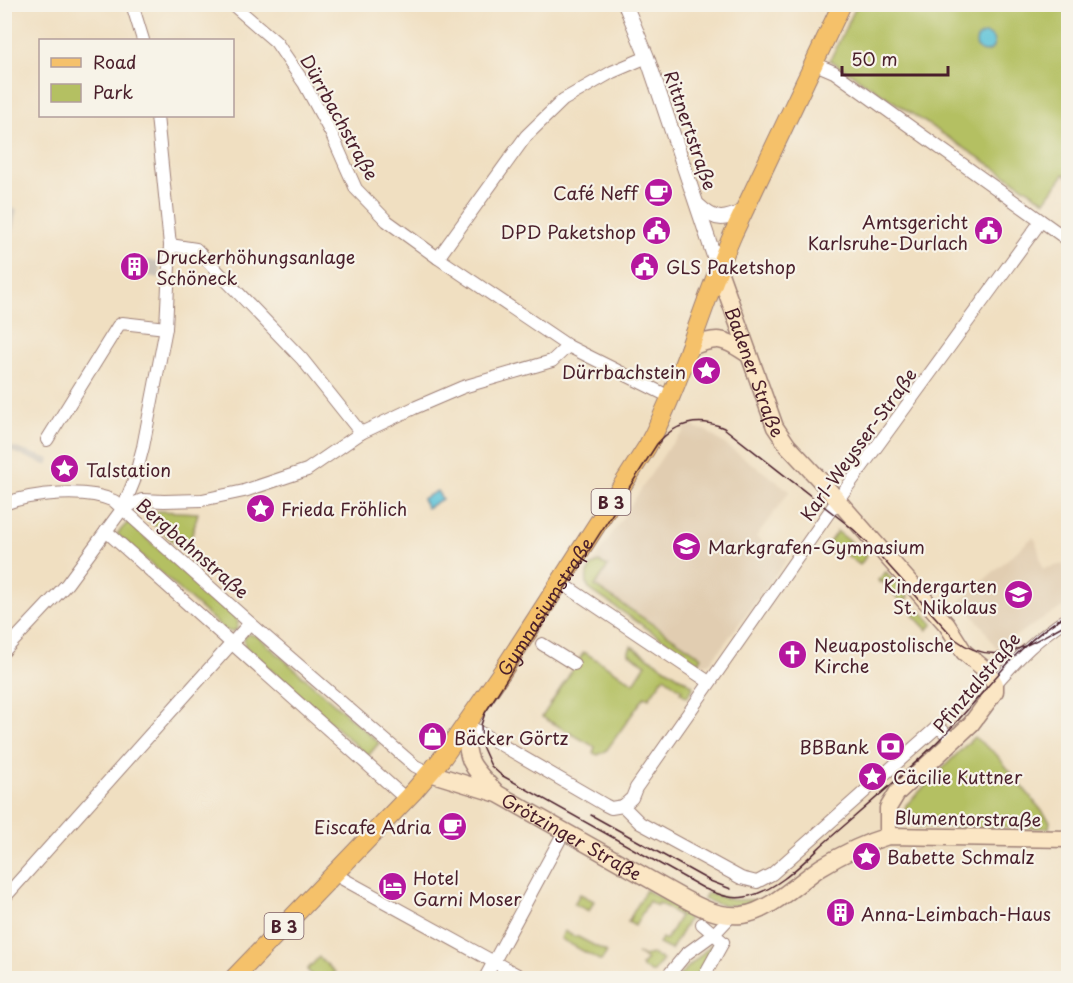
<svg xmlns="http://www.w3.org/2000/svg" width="1073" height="983" font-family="'Playpen Sans',sans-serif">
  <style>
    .built { fill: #e1cdb1 }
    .industrial { fill: #cbc3b8 }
    .green { fill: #b4c062; stroke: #7f7046; stroke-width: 1.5 }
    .water { fill: #5bc2d8; stroke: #527082; stroke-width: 1.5 }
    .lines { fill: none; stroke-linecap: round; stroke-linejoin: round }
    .minor-casing { stroke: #9d7f76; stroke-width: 14 }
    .tertiary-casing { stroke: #9d7f76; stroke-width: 16 }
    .secondary-casing { stroke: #9d7f76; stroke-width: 19 }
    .primary-casing { stroke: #9d7f76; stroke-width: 20 }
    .minor { stroke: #fff; stroke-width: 12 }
    .tertiary { stroke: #fff; stroke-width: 14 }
    .secondary { stroke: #fbe6c4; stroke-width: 16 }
    .primary { stroke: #f5c16b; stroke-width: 18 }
    .tram { stroke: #4a1f2b; stroke-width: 1.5 }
    .labels { text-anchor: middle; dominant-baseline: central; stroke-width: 4.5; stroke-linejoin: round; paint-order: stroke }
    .shield { fill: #f7f3e8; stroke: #7e5f64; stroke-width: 1.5 }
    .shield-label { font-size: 16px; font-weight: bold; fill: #4a1f2b }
    .street-label { font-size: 18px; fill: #4a1f2b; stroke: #f7f3e8 }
    .poi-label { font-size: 18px; fill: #4a1f2b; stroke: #f7f3e8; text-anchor: start }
  </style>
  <rect width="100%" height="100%" fill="#f7f3e8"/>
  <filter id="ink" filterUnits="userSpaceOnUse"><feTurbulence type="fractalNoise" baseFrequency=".0167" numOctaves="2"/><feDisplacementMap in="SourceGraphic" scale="12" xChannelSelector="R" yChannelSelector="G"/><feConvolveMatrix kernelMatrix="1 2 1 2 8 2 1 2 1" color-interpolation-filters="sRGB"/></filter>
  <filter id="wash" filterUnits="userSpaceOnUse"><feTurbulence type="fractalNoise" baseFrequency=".008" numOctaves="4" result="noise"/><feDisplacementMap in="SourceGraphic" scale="24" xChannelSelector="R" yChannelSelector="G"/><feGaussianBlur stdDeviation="1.35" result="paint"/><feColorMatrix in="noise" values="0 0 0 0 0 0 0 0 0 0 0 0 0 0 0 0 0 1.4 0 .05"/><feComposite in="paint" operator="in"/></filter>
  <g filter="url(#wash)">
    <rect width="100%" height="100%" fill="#f0dfc1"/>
    <g class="built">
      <polygon points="694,426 696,429 705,430 790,491 756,537 787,559 710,663 703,665 589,589 586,582 589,569 668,448 684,432 683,428"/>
      <polygon points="1033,537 1036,541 1043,569 1063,564 1068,584 1068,605 1052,613 996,648 982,626 960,601"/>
    </g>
    <g class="industrial">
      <polygon points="5,207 17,209 10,246 5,262"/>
      <polygon points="125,256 160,262 160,278 122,271"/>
      <polygon points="4,444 50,459 48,466 5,449"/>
    </g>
    <g class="green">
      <polygon points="857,5 1068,5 1068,177 1064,174 1045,201 830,60"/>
      <polygon points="159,511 198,513 187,553 146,518 148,513"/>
      <polygon points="128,522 236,618 238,622 237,629 232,632 225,630 117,534"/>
      <polygon points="837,531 867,555 860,565 839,550 835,555 825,548"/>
      <path d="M 599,562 L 608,566 L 595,586 L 702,657 L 698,663 L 589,589 C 584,579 587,566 599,562 Z"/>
      <polygon points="886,572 908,597 902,603 882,581 880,583 878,580"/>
      <polygon points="920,610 933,624 927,630 913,615"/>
      <polygon points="248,634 257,636 379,743 368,756 245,647 244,638"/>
      <polygon points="631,646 692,685 693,688 687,697 680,692 682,690 664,677 649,698 645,696 606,751 598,755 593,753 595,747 542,717 584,652 634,683 646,664 628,653"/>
      <polygon points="974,737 996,754 1050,821 1049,828 919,827 908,822 904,815 906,805"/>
      <polygon points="646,890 680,908 689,919 671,950 659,944 662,938 666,940 680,916 659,903 657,906 649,901 635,926 628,922"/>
      <path d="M 707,893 L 732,900 L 757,900 C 743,908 719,907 704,899 Z"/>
      <polygon points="580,894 594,901 589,911 574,904"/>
      <polygon points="564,931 575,937 576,936 607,952 601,961 561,939"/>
      <polygon points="715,941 717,943 696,978 677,978"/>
      <polygon points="637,953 644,956 652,954 663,960 653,973 642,968 641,966 647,960"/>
      <polygon points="319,957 335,972 333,974 337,978 315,978 307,970"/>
    </g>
    <g class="water">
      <circle cx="985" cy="43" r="9"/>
      <polygon points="437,491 442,499 427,508 422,499"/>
    </g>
  </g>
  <g filter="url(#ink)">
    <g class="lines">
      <defs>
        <g id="minor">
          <polyline points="132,4 143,40"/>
          <polyline points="232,4 276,42 304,83 332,135 356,189 387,221 438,258 568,346 670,397"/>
          <polyline points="813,63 834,72 1068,240"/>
          <polyline points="170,245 196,249 302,359 361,433"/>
          <polyline points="438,258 526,136 563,100 612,72 647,57"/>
          <polyline points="47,440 118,326 122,323 166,328"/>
          <path d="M 4,504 C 33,493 86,488 114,501 L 250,623 L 415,766 L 430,773"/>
          <polyline points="123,508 142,500 164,501 202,500 244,491 307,470 361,433 414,408 463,387 552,361 568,346"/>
          <polyline points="106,531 406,799"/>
          <polyline points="560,582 709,682"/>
          <polyline points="542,644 574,664"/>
          <polyline points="4,651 67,584 123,508 134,481 143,447 166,328 170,245 157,116"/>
          <path d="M 995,684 C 1020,656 1036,639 1068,618"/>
          <polyline points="467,725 605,805 611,808 623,806"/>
          <polyline points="623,806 632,798 636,788 837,501 1041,221"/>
          <polyline points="623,806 640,823 741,878 757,882 772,874 935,729 941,729 954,742"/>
          <polyline points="334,874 523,978"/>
          <polyline points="4,898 250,623"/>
          <polyline points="702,924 723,942 703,978"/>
          <polyline points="485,978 564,832"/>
          <polyline points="666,978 686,954 715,933 732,915"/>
        </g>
        <g id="tertiary">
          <polyline points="625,4 647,57 718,268"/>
          <path d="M 699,206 C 716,222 724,220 744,211"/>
        </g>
        <g id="secondary">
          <path id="s1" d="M 718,268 L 775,427 L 788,446 L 819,479 L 947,625 L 964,652 L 988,672 L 995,684 L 995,691 L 991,697 L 971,724 L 897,793 L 888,808 L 888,836"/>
          <path d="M 689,348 C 718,336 723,337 749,355"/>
          <path d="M 467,725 C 465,761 471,766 495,791"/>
          <path id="s2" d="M 430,773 L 498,794 L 681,897 C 701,908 718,917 742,915 C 769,912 799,882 821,867 C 842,854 865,843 888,836 L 1068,839"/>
        </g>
        <g id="primary">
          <path id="s3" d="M 234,978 L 414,791 L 443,757 L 502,672 L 647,447 C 683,380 702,304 733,234 L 842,4"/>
        </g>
      </defs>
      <use href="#minor" class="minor-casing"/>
      <use href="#tertiary" class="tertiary-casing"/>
      <use href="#secondary" class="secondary-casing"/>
      <use href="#primary" class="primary-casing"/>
      <use href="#minor" class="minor"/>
      <use href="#tertiary" class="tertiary"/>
      <use href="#secondary" class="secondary"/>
      <use href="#primary" class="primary"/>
      <g class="tram">
        <path d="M 1068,614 C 1016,643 986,693 945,734 C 907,773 864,808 823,844 C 802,864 775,892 745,897 C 731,900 718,894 705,889 L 501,775 L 491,766 L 482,746 L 481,725 L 485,713 L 657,444 C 674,423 699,417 724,428 L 853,529 L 871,546 L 955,639 C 997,671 1029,643 1068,623"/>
        <polyline points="591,815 710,881 731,889"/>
      </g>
    </g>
  </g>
  <defs>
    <symbol id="cafe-disc" viewBox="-11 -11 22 22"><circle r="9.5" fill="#b5179e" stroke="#f7f3e8"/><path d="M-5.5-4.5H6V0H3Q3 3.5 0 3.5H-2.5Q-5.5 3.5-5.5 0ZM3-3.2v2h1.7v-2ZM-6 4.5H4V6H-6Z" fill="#fff"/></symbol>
    <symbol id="civic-disc" viewBox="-11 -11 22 22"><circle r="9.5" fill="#b5179e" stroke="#f7f3e8"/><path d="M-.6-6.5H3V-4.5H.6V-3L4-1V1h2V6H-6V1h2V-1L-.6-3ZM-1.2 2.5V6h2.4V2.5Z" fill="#fff"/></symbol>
    <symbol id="building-disc" viewBox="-11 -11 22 22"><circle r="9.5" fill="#b5179e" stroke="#f7f3e8"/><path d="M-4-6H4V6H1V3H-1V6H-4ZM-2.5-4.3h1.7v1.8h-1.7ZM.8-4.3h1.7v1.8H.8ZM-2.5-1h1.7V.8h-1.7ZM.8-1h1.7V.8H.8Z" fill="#fff"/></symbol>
    <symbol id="sight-disc" viewBox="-11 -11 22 22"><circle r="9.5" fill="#b5179e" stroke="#f7f3e8"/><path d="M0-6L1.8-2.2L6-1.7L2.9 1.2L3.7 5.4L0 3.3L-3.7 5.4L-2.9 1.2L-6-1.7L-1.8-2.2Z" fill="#fff"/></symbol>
    <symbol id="school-disc" viewBox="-11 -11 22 22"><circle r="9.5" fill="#b5179e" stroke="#f7f3e8"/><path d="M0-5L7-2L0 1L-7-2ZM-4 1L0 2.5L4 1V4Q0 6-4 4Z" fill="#fff"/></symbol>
    <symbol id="church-disc" viewBox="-11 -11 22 22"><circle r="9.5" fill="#b5179e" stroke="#f7f3e8"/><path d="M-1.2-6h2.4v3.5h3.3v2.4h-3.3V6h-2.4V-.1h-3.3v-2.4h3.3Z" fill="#fff"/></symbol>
    <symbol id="shop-disc" viewBox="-11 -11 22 22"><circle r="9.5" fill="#b5179e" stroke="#f7f3e8"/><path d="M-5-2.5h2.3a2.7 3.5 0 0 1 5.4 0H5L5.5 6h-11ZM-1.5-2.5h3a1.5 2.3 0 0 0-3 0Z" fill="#fff"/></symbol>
    <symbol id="bank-disc" viewBox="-11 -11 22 22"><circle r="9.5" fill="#b5179e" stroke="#f7f3e8"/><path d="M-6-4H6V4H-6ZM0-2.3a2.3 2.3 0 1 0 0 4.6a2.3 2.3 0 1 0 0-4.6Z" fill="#fff"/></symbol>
    <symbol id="hotel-disc" viewBox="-11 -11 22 22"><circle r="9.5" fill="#b5179e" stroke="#f7f3e8"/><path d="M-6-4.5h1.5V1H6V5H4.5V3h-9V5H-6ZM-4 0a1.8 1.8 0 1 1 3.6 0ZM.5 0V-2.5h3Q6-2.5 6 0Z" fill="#fff"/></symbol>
  </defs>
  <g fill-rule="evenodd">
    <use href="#cafe-disc" x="642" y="176" width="33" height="33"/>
    <use href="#civic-disc" x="640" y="214" width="33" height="33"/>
    <use href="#civic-disc" x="972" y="214" width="33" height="33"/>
    <use href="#building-disc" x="118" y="250" width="33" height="33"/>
    <use href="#civic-disc" x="628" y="250" width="33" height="33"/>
    <use href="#sight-disc" x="690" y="354" width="33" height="33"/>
    <use href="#sight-disc" x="48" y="452" width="33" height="33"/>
    <use href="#sight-disc" x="244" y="492" width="33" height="33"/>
    <use href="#school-disc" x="670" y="530" width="33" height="33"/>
    <use href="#school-disc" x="1002" y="578" width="33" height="33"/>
    <use href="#church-disc" x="776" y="638" width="33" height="33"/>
    <use href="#shop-disc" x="416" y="720" width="33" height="33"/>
    <use href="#bank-disc" x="874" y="730" width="33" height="33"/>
    <use href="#sight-disc" x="856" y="760" width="33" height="33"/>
    <use href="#cafe-disc" x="436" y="810" width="33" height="33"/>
    <use href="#sight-disc" x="850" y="840" width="33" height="33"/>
    <use href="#hotel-disc" x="376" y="870" width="33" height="33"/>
    <use href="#building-disc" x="824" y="896" width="33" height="33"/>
  </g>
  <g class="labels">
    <g class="shield">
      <rect x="591.5" y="489" width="39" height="26" rx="4.5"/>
      <rect x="264.5" y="913" width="39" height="26" rx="4.5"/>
    </g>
    <g class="shield-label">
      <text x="611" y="502">B 3</text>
      <text x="284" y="926">B 3</text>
    </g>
    <g class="street-label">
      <text transform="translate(340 117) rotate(61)">Dürrbachstraße</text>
      <text transform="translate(691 130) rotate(71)">Rittnertstraße</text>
      <text stroke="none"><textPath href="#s1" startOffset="110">Badener Straße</textPath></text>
      <text transform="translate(858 444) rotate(-54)">Karl-Weysser-Straße</text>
      <text transform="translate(193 548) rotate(41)">Bergbahnstraße</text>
      <text stroke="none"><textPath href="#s3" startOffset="486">Gymnasiumstraße</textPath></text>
      <text transform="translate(976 682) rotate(-50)">Pfinztalstraße</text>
      <text transform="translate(968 818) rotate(1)">Blumentorstraße</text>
      <text stroke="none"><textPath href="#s2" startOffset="156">Grötzinger Straße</textPath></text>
    </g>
    <g class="poi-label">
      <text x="638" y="192" text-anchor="end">Café Neff</text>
      <text x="968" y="221" text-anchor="end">Amtsgericht<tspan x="968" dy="21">Karlsruhe-Durlach</tspan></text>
      <text x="636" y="231" text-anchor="end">DPD Paketshop</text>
      <text x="156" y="256">Druckerhöhungsanlage<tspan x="156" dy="21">Schöneck</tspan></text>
      <text x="666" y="266">GLS Paketshop</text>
      <text x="686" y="371" text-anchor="end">Dürrbachstein</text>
      <text x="86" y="469">Talstation</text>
      <text x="281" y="508">Frieda Fröhlich</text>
      <text x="708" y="546">Markgrafen-Gymnasium</text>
      <text x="997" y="585" text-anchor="end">Kindergarten<tspan x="997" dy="21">St. Nikolaus</tspan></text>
      <text x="814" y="644">Neuapostolische<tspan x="814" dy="21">Kirche</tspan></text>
      <text x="454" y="737">Bäcker Görtz</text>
      <text x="869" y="746" text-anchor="end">BBBank</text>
      <text x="893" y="776">Cäcilie Kuttner</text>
      <text x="431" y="826" text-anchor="end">Eiscafe Adria</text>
      <text x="887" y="856">Babette Schmalz</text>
      <text x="413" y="877">Hotel<tspan x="413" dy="21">Garni Moser</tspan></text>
      <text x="861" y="913">Anna-Leimbach-Haus</text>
    </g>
  </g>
  <rect width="1073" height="983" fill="none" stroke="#f7f3e8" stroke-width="24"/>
  <rect x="39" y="39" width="195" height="78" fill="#f7f3e8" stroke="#b29e9c" stroke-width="1.5"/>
  <rect x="51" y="58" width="30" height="9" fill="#f5c16b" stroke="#b29e9c" stroke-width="1.5"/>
  <text x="93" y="69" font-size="18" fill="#4a1f2b">Road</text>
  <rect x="51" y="84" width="30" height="18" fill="#b4c062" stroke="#b29e9c" stroke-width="1.5"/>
  <text x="93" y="99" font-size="18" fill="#4a1f2b">Park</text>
  <path d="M842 66v9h106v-9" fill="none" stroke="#4a1f2b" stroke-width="3"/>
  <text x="851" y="66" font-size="18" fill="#4a1f2b" stroke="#f7f3e8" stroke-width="4.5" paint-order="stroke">50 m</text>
</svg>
